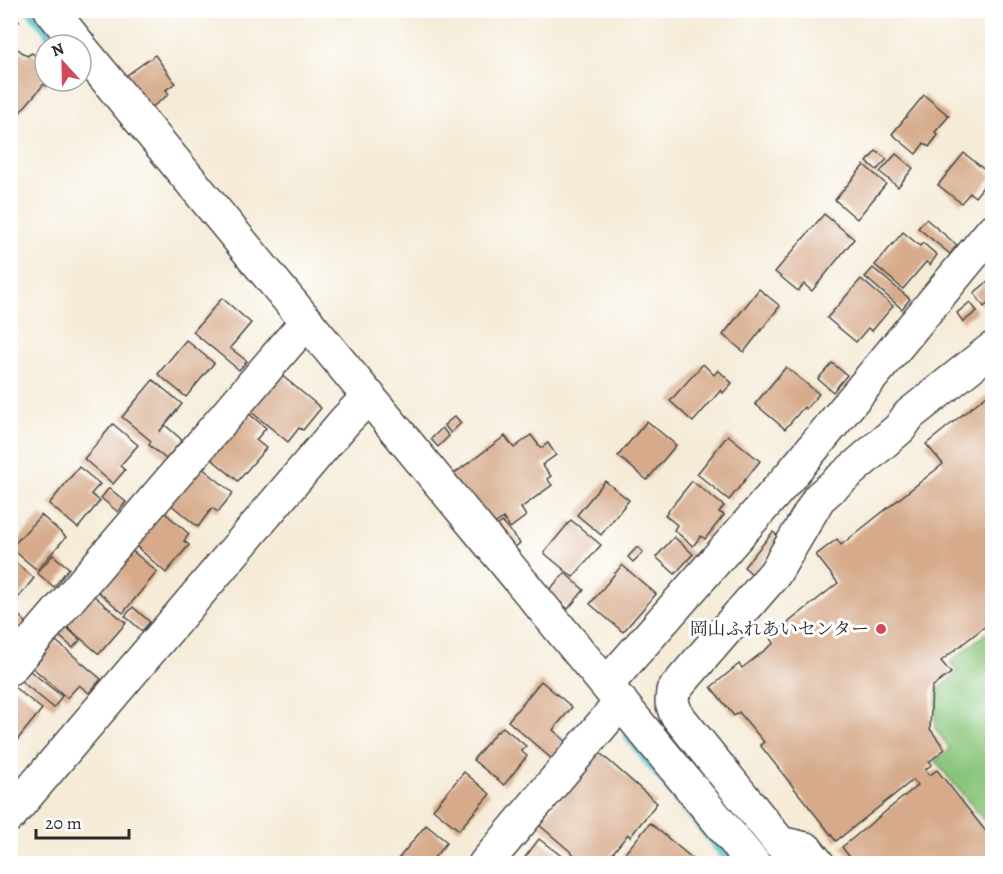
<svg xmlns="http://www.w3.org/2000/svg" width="1003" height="874" font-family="Alegreya,'Noto Serif JP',serif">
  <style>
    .green { fill: #88c479; stroke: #5a7852; stroke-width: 1.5 }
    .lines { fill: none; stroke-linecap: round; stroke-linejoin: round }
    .stream { stroke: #58c5cf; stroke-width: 9 }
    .building { fill: #d6aa8a }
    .minor-casing { stroke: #494845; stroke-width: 36 }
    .path { stroke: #494845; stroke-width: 4; stroke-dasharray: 4.5 4.5; stroke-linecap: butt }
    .minor { stroke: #fff; stroke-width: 33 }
    .poi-dot { fill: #d1495b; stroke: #fff; stroke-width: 2 }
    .labels { text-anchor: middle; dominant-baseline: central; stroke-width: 6; stroke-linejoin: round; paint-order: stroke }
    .poi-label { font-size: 18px; fill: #2b2b2b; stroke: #fff; text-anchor: end }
  </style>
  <rect width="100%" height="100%" fill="#fff"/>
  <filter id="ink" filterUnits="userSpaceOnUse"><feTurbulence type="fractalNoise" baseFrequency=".0167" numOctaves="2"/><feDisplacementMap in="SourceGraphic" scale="12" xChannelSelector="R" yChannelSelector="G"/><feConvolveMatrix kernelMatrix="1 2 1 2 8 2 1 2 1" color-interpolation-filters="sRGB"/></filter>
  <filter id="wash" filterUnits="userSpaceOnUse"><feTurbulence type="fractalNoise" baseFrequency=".008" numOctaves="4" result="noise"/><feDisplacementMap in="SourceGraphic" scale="24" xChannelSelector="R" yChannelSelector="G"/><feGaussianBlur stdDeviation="1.35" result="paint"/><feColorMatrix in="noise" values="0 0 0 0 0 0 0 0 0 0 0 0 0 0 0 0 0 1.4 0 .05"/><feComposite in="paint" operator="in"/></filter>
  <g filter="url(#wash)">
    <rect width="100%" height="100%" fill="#f5ebd7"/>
    <polygon class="green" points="992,628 992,830 935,761 950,749 935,728 937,690 958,672 950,662"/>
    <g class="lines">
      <g class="stream">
        <polyline points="30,10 55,41"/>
        <polyline points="628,737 731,864"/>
      </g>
    </g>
    <g id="blocks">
      <g class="building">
        <polygon points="10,43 27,56 32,53 45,65 45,81 50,81 46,86 44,84 10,124"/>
        <polygon points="155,55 175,83 166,90 169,94 147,111 123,78"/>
        <polygon points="924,95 949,116 935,132 938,135 929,147 924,143 916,154 892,134"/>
        <polygon points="876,151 887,159 877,170 867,162"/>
        <polygon points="964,153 992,176 975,197 970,193 961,203 938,185"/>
        <polygon points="896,154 913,168 898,187 880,172"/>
        <polygon points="864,165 886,184 857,219 835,200"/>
        <polygon points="824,214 854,239 812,291 804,284 798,291 775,272"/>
        <polygon points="926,219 957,245 950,254 918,228"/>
        <polygon points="903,232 920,246 923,243 937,255 930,265 926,262 903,289 875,265"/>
        <polygon points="873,268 910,299 902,309 865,277"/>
        <polygon points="992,278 992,300 984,307 974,293"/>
        <polygon points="861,279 893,306 872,331 868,328 856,342 827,318"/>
        <polygon points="759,289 780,306 744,352 723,335"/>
        <polygon points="222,298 251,323 230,348 247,361 239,370 193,332"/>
        <polygon points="970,302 977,311 963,322 957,313"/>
        <polygon points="186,340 214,363 186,397 158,374"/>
        <polygon points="832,363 847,375 833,392 818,379"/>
        <polygon points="703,364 714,375 718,370 732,383 723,393 721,390 693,422 670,401"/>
        <polygon points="786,367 819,394 806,409 804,407 785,429 755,404"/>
        <polygon points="280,374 321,408 303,430 299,428 288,442 250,411"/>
        <polygon points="153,380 182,404 159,432 165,425 182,440 166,459 149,445 151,441 122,417"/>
        <polygon points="992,391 992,621 941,661 951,673 932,687 930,729 945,749 929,762 932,764 925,770 930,775 937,770 992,839 992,864 855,864 842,847 918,785 913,780 836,841 760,745 764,742 739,712 734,716 711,687 739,664 742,668 774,643 770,637 838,583 816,555 837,539 841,545 943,464 926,444"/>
        <polygon points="248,413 266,428 256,440 266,448 238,481 209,457"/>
        <polygon points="455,416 461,423 451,433 444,425"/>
        <polygon points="647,421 676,445 647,480 618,456"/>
        <polygon points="113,424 138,445 120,466 125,470 113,484 84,459"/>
        <polygon points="442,428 449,436 438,447 431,439"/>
        <polygon points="531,435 541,448 548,443 556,455 542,465 551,476 547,479 552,485 521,508 526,516 510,528 503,518 485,531 447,479 505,436 514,448"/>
        <polygon points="728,435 760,461 729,500 697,474"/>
        <polygon points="79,467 100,484 91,494 100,501 78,528 49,504"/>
        <polygon points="201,467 233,493 218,512 212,508 198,527 170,504"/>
        <polygon points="605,481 629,500 601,535 577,515"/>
        <polygon points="692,481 724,506 719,512 724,515 705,539 701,536 693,546 674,530 677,525 665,515"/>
        <polygon points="109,488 126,502 118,512 101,498"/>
        <polygon points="164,512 189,534 184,541 189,545 166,573 135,545"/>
        <polygon points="41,515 66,537 37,570 11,548"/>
        <polygon points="571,520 601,545 573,577 544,553"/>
        <polygon points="502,522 520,543 506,555 488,534"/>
        <polygon points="773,532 782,539 752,574 744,567"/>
        <polygon points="674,537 693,554 675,574 656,557"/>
        <polygon points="637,547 643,552 633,562 628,557"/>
        <polygon points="129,548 157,572 123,613 95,589"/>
        <polygon points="53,555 69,568 54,587 37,573"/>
        <polygon points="10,558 34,578 10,608"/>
        <polygon points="622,565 656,594 623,632 590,604"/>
        <polygon points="565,573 584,590 568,609 548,591"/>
        <polygon points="93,595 126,623 99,654 66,626"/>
        <polygon points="133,607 150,622 142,631 125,616"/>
        <polygon points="10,608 27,623 19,632 10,625"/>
        <polygon points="64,625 80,640 73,648 57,634"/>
        <polygon points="56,641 101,679 89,693 79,685 67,698 33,668"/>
        <polygon points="30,671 62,696 54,708 21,681"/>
        <polygon points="541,681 572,707 553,730 568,743 553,760 508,721"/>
        <polygon points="14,687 42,709 14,744 10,741 10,691"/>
        <polygon points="503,727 526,746 521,751 527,756 504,785 473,760 497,731 498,732"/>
        <polygon points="600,753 657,803 630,837 628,834 604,864 585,864 538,824"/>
        <polygon points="464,772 490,794 459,830 433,809"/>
        <polygon points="650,823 699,864 616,864"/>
        <polygon points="426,825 447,842 429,864 394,864"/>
        <polygon points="539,839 568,861 566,864 520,864"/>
      </g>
    </g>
  </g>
  <g filter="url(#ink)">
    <use href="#blocks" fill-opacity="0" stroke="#494845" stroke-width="1.5"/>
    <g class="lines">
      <defs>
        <g id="minor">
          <polyline points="51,10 79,45"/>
          <polyline points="81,48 754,864"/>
          <polyline points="10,668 307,321"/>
          <polyline points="607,684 789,477 992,231"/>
          <polyline points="10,815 345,421 369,396"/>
          <polyline points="485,864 621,702"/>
          <polyline points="818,864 806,849 780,843 676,714 672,702 673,691 775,573 819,498 900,428 909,415 992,349"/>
        </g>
      </defs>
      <use href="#minor" class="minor-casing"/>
      <polyline class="path" points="10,13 21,26"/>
      <use href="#minor" class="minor"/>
    </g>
  </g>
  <circle class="poi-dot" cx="881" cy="629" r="6"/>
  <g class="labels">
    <g class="poi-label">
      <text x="869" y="629">岡山ふれあいセンター</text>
    </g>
  </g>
  <rect width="1003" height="874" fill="none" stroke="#fff" stroke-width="36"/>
  <g transform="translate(63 63) rotate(338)"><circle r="28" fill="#ffffff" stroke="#aaaaaa" stroke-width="1.5"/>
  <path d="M0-4.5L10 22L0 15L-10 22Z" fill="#d1495b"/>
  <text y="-9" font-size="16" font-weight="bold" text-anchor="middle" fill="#2b2b2b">N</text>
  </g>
  <path d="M36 829v9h93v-9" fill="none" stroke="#2b2b2b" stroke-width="3"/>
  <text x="45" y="829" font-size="18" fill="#2b2b2b" stroke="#ffffff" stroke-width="4.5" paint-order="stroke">20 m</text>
</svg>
